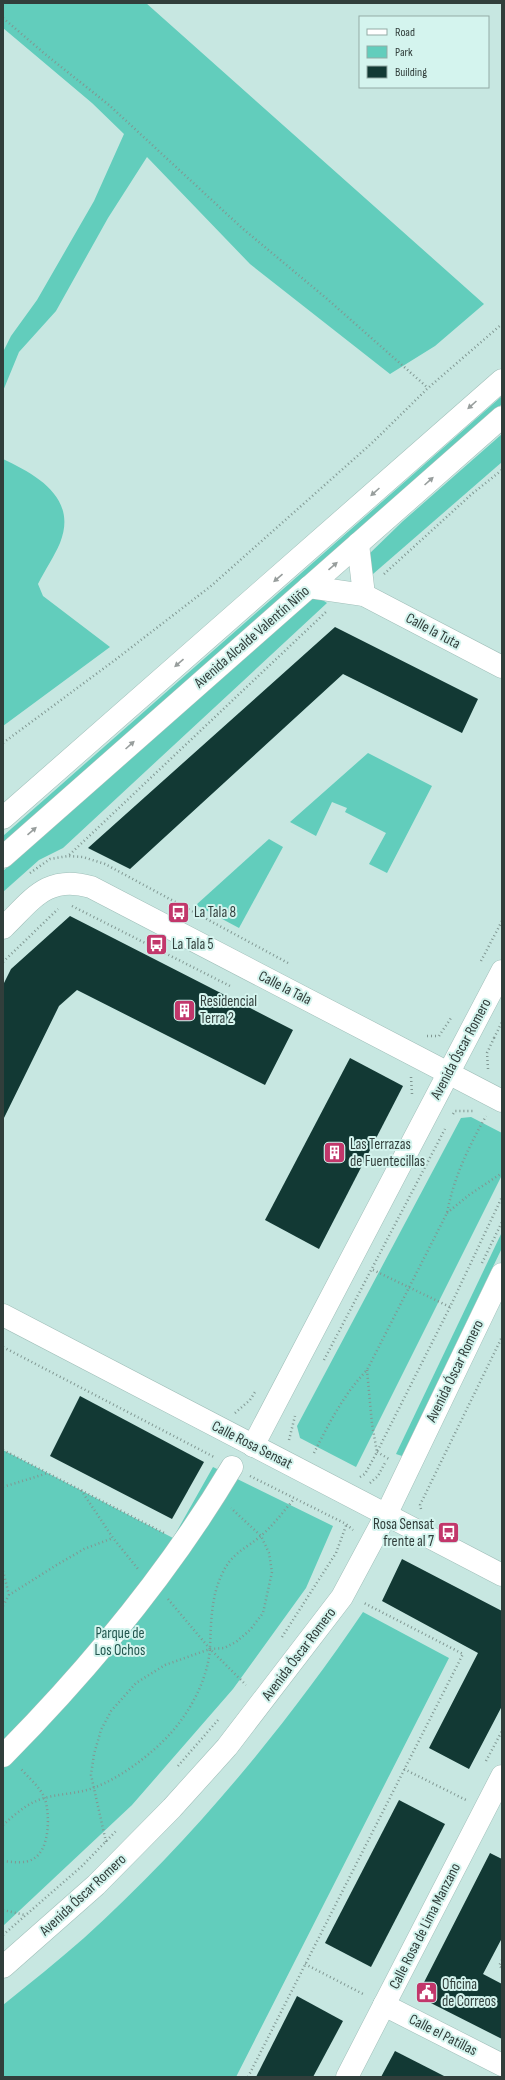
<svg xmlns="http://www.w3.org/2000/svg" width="505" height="2080" font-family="'Sofia Sans Condensed',sans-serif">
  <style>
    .green { fill: #62cdbc }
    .building { fill: #123934 }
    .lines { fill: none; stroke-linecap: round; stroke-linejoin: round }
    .street-casing { stroke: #a0bfb9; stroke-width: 23 }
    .secondary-casing { stroke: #a0bfb9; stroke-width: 23 }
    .path { stroke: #809792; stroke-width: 2.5; stroke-dasharray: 1 3; stroke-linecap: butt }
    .street { stroke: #fff; stroke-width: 22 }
    .secondary { stroke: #fff; stroke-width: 22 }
    .oneway { fill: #989e9d }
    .labels { text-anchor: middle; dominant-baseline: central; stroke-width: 4; stroke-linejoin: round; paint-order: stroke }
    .street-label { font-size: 15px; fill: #313e3b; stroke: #d4f4ee }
    .poi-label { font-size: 15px; fill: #313e3b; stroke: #d4f4ee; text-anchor: start }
    .park-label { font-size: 15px; fill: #23574f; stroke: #d4f4ee }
  </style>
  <rect width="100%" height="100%" fill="#c7e7e1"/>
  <g class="green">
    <polygon points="3,3 146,3 484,304 435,346 390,374 250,264 147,157 108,218 56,311 19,352 3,391 3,352 11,336 37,300 94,201 124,134 92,103 3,28"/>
    <polygon points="502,396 502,404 3,844 3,836"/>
    <polygon points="502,434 502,462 373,574 367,556 402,522"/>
    <path d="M 3,459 C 37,475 78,498 60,543 C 54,557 45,570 38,584 L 43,596 L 110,647 L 3,726 Z"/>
    <polygon points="315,595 327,603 63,848 39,860 3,892 3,871"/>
    <polygon points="368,753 432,786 387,873 369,864 386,833 345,812 347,808 332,802 316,836 290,822"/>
    <polygon points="269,839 283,847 239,928 196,905"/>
    <polygon points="471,1117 502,1133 502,1175 356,1467 300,1438 297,1426 461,1118"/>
    <polygon points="502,1232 502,1248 402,1456 396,1454"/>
    <polygon points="3,1450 173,1538 213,1467 333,1526 306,1588 233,1689 132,1805 3,1926"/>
    <path d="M 363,1612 L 449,1658 L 236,2077 L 3,2077 L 3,2005 C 30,1983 58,1961 84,1938 C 190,1842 283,1730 363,1612 Z"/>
  </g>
  <g class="building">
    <polygon points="335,627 478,699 462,733 343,674 130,869 88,848"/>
    <polygon points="70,916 293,1030 265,1085 77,990 59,1006 3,1120 3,985 11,969"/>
    <polygon points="350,1058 403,1086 319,1249 265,1220"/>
    <polygon points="80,1396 204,1462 172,1519 50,1456"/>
    <polygon points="402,1559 502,1611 502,1706 469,1769 429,1748 478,1653 382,1601"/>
    <polygon points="399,1800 445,1824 371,1967 325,1943"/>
    <polygon points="490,1853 502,1859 502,1938 483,1974 502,1984 502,2039 417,1996"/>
    <polygon points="297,1996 343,2021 313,2077 256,2077"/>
    <polygon points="395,2051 446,2077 381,2077"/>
  </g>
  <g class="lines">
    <defs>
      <g id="street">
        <polyline points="358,544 364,595"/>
        <polyline points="309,587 364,595 502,667"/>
        <path d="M 3,928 C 32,900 47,874 91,887 L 502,1101"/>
        <polyline points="3,1315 502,1575"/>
        <polyline points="253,1446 502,971"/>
        <path d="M 3,1756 C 90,1668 169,1573 232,1467"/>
        <polyline points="3,1967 96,1885 172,1808 227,1747 342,1597 386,1515 502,1274"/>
        <polyline points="384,2005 502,2065"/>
        <polyline points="347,2077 502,1776"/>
      </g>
      <g id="secondary">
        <polyline points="3,818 502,380"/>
        <polyline points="3,857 502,417"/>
      </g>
    </defs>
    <use href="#street" class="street-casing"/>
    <use href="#secondary" class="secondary-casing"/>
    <g class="path">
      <polyline points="3,18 45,54 109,105 242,228 326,298 428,388"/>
      <polyline points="384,574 473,493 502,470"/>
      <polyline points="3,743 115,660 211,586 372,443 428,388 502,324"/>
      <polyline points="30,873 50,859 68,856"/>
      <polyline points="72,906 230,986"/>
      <polyline points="481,961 502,921"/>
      <polyline points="3,962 58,909"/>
      <polyline points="288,963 105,864 83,857 68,856 327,611"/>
      <polyline points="427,1036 439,1036 451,1018"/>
      <polyline points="494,1038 502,1022"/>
      <polyline points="488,1069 487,1053 494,1038 491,1037"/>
      <polyline points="411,1077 412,1094"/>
      <polyline points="453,1114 455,1111 473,1111"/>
      <polyline points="447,1213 469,1195 502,1173"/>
      <polyline points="482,1263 502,1222"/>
      <polyline points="373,1270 450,1307"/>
      <polyline points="3,1347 214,1457"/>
      <polyline points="324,1360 445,1129"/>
      <polyline points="367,1370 372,1424 377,1452"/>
      <polyline points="235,1413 250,1400 255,1392"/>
      <polyline points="289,1440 295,1416"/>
      <polyline points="3,1450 164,1533"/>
      <polyline points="377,1452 389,1459"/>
      <path d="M 314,1453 C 329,1423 344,1394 367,1370 L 447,1213 C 454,1177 468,1148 486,1116"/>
      <polyline points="250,1476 346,1524 353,1530"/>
      <polyline points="360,1477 365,1474 377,1452 450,1307 502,1197"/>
      <polyline points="370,1483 378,1476 385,1463"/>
      <polyline points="3,1487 48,1473"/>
      <polyline points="81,1490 113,1538 138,1569"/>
      <polyline points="421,1509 420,1505 502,1337"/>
      <polyline points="3,1571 9,1595"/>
      <polyline points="168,1599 210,1649 246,1685"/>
      <polyline points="3,1606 9,1595 55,1566 84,1549 113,1538"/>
      <polyline points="282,1637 336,1553 347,1523"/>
      <polyline points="486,1761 502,1731"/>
      <polyline points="178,1766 218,1720"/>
      <polyline points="404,1769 466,1800"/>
      <path d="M 3,1825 C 12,1817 23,1807 34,1802 C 52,1793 75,1795 93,1788 C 119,1779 152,1754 170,1734 C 190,1712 208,1679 210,1648 C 211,1623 211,1597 222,1574 C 232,1552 246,1549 262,1535 C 274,1524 284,1511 294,1499"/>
      <polyline points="106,1842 91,1775 94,1754 101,1730 111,1711 136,1683 165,1665 210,1649 224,1648 236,1642 250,1630 263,1613 272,1572 269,1553 261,1536 231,1508"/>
      <path d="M 3,1861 C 12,1862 25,1864 33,1859 C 50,1850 50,1815 45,1799 C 41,1788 28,1777 20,1768"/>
      <polyline points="3,1910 25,1915"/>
      <polyline points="3,1935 82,1866 117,1830"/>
      <polyline points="502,1960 499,1966 502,1968"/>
      <polyline points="305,1964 365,1995"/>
      <polyline points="248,2077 463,1654 364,1603"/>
    </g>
    <use href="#street" class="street"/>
    <use href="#secondary" class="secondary"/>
  </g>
  <defs><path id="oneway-solid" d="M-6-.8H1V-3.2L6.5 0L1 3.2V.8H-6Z"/></defs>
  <g class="oneway">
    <use href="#oneway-solid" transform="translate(472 405) rotate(138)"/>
    <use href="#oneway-solid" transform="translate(429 481) rotate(-42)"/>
    <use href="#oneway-solid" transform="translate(375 492) rotate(138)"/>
    <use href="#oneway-solid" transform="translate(333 566) rotate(-41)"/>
    <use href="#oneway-solid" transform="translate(278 578) rotate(139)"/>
    <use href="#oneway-solid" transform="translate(179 663) rotate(139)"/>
    <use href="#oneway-solid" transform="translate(130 745) rotate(-42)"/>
    <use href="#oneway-solid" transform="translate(32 831) rotate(-41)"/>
  </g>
  <defs>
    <symbol id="bus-square" viewBox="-11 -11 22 22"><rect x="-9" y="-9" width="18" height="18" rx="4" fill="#c2376b" stroke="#d4f4ee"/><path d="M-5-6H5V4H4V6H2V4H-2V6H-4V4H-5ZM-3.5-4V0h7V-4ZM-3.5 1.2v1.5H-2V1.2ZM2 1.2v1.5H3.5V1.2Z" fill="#fff"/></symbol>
    <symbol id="building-square" viewBox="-11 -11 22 22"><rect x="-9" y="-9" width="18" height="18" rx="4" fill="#c2376b" stroke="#d4f4ee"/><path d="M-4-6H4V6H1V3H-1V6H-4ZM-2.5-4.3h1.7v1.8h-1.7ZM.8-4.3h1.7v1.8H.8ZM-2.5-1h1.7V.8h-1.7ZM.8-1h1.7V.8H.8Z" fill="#fff"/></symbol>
    <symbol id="civic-square" viewBox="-11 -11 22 22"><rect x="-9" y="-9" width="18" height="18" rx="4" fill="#c2376b" stroke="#d4f4ee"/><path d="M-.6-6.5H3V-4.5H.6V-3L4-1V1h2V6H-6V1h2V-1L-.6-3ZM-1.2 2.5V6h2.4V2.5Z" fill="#fff"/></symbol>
  </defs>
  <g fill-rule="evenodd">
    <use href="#bus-square" x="166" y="900" width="25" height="25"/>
    <use href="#bus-square" x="144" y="932" width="25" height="25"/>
    <use href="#building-square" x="172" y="998" width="25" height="25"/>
    <use href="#building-square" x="322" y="1140" width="25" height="25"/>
    <use href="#bus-square" x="436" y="1520" width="25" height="25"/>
    <use href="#civic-square" x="414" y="1980" width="25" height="25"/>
  </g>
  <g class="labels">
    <g class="street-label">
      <text transform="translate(433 631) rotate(28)">Calle la Tuta</text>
      <text transform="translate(252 637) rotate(-41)">Avenida Alcalde Valentín Niño</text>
      <text transform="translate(285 988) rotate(27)">Calle la Tala</text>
      <text transform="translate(461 1049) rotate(-62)">Avenida Óscar Romero</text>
      <text transform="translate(455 1371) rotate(-64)">Avenida Óscar Romero</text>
      <text transform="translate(252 1445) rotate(27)">Calle Rosa Sensat</text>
      <text transform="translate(299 1654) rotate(-53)">Avenida Óscar Romero</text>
      <text transform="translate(83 1895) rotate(-43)">Avenida Óscar Romero</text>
      <text transform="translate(425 1926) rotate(-63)">Calle Rosa de Lima Manzano</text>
      <text transform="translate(443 2035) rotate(27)">Calle el Patillas</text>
    </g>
    <g class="poi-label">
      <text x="194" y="912">La Tala 8</text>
      <text x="172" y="944">La Tala 5</text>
      <text x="200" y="1001">Residencial<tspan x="200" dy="17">Terra 2</tspan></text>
      <text x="350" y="1144">Las Terrazas<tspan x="350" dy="17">de Fuentecillas</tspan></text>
      <text x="434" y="1524" text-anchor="end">Rosa Sensat<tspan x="434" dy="17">frente al 7</tspan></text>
      <text x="442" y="1984">Oficina<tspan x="442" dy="17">de Correos</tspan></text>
    </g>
    <g class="park-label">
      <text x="120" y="1633">Parque de<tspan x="120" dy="17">Los Ochos</tspan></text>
    </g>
  </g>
  <rect width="505" height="2080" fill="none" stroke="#313e3b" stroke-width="8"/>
  <rect x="359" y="16" width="130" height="72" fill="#d4f4ee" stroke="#93aba6"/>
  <rect x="367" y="29" width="20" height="6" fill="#ffffff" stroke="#93aba6"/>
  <text x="395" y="36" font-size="12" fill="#313e3b">Road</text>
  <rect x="367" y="46" width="20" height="12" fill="#62cdbc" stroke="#93aba6"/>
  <text x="395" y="56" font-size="12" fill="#313e3b">Park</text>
  <rect x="367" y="66" width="20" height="12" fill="#123934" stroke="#93aba6"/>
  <text x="395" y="76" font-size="12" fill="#313e3b">Building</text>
</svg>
